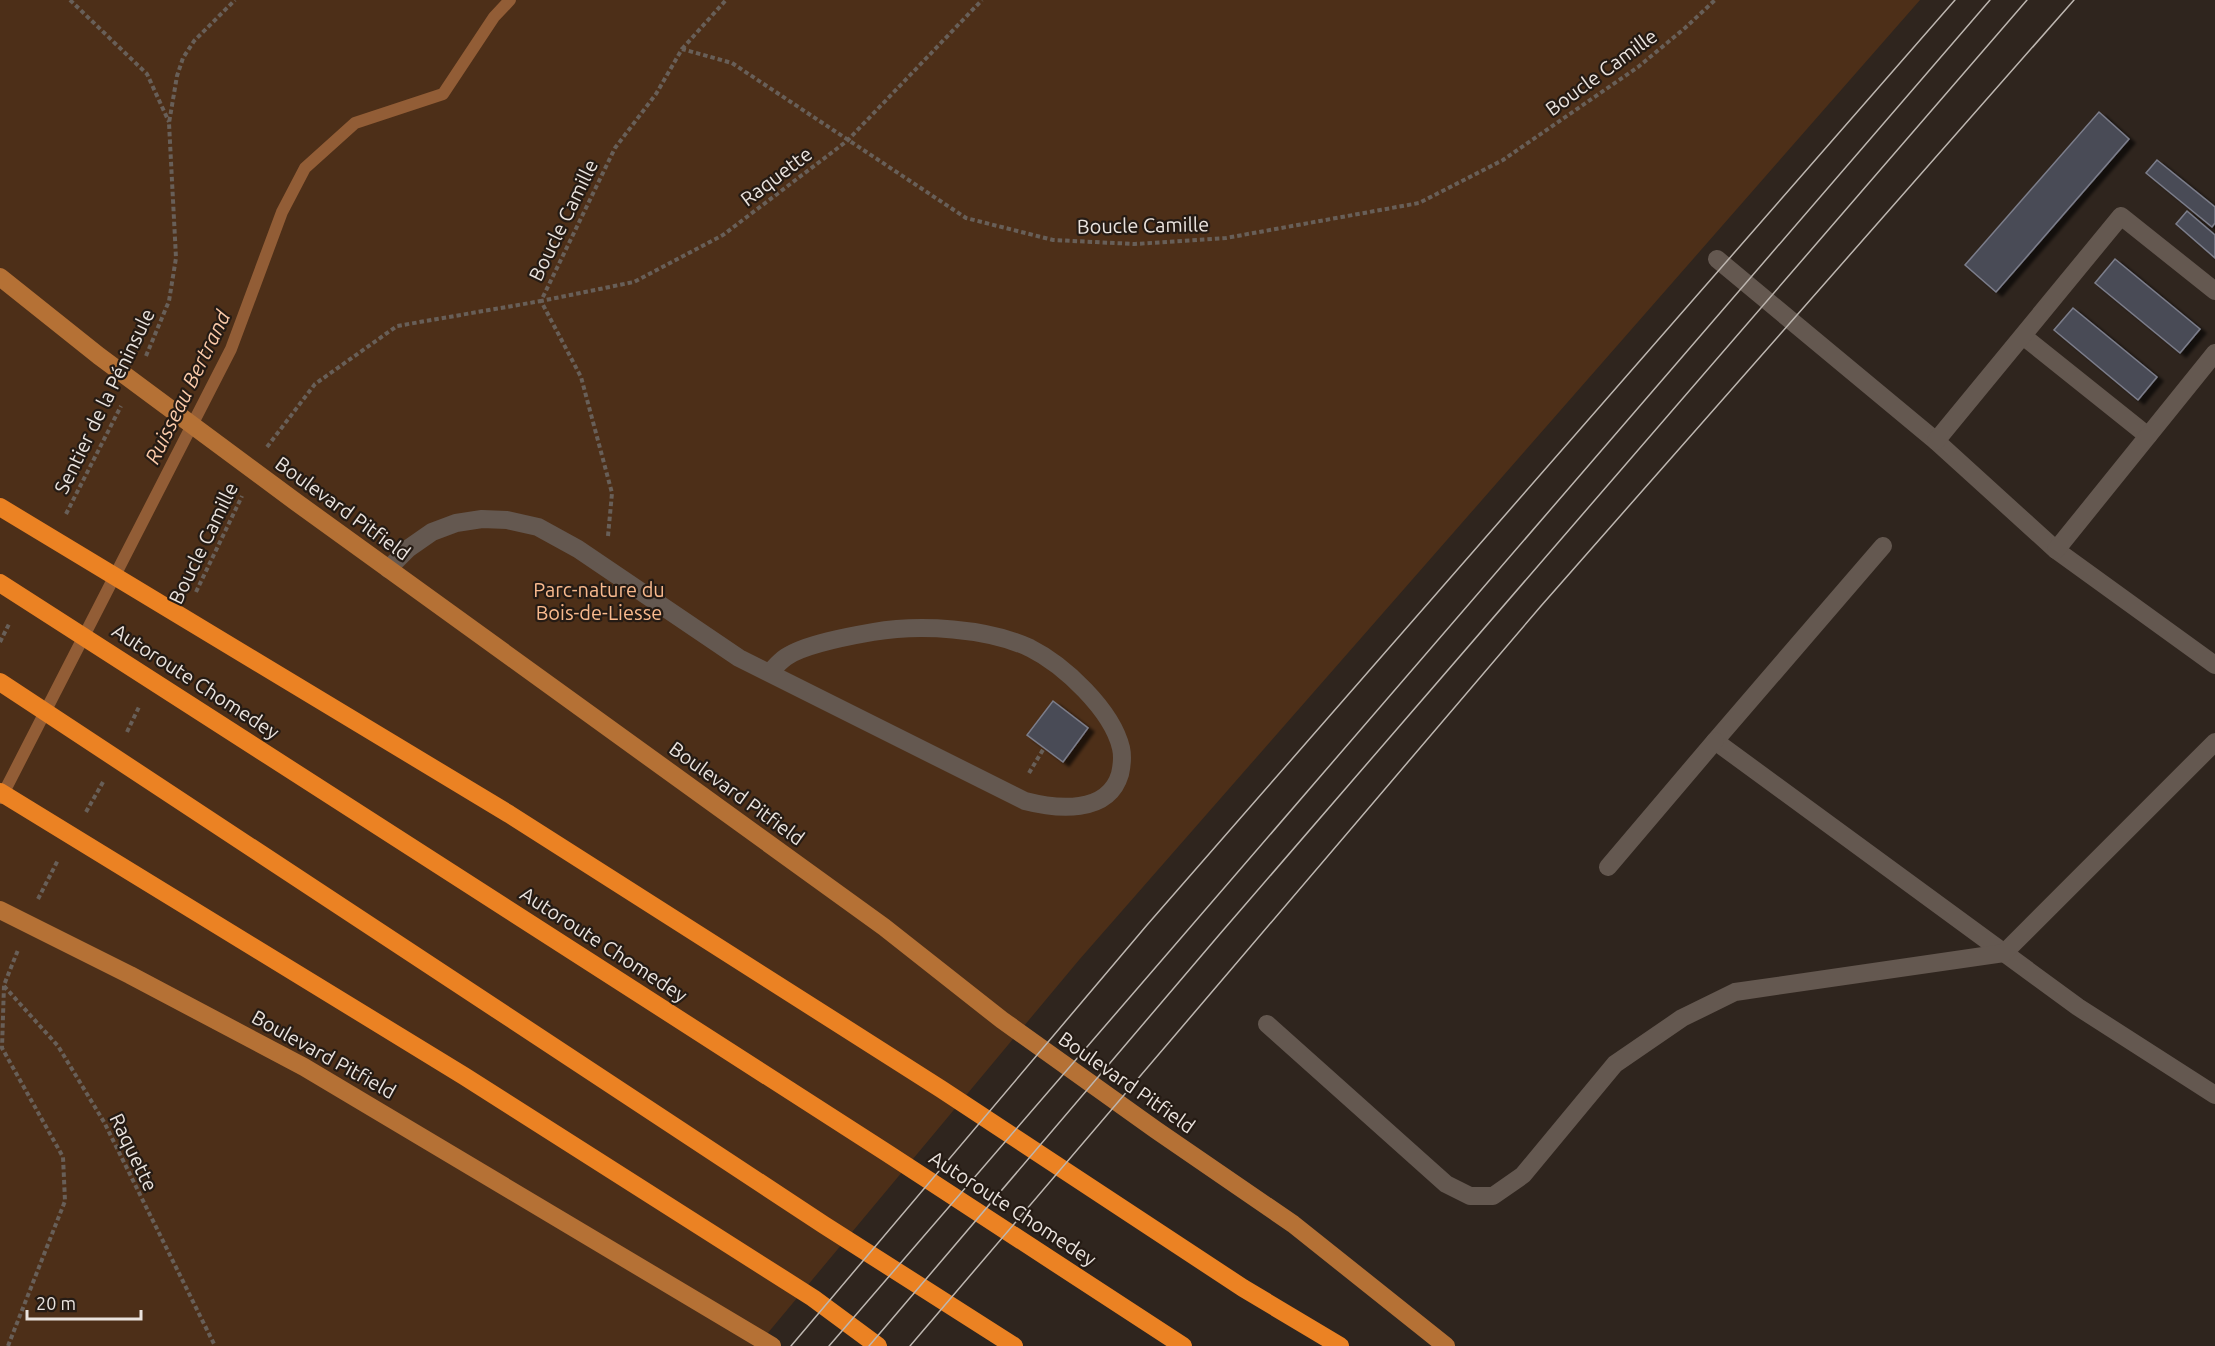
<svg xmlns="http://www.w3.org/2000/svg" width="2215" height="1346" font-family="Ubuntu,sans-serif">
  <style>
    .green { fill: #4d2f18 }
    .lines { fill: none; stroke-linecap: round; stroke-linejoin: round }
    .stream { stroke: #925d36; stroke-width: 12 }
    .building { fill: #4a4b57; stroke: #7c7e8b; stroke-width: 1.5; filter: url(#shadow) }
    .path { stroke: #685f58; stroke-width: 4; stroke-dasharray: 4.5 3; stroke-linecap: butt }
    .minor { stroke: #645850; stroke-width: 18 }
    .major { stroke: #b57135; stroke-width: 18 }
    .highway { stroke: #eb8223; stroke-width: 18 }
    .tram { stroke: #bdb6b0; stroke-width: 1.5 }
    .labels { text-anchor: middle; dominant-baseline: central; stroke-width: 4.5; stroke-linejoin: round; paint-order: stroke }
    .street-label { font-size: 20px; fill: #eae3de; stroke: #251b14 }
    .park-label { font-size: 20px; fill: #f9ba8e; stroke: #251b14 }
    .water-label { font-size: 21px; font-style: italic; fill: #fbcaa9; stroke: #251b14 }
  </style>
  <defs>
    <filter id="shadow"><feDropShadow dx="6" dy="4" stdDeviation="1.5" flood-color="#0009"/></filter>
  </defs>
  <rect width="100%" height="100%" fill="#2f251e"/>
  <polygon class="green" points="0,0 1920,0 1079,960 757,1346 0,1346"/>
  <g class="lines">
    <polyline class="stream" points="1,798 231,349 282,212 305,168 355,123 443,94 494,17 510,0"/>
  </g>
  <g class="building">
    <polygon points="2099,112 2129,139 1996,292 1965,265"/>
    <polygon points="2157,160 2215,207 2215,223 2212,227 2146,173"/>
    <polygon points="2187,211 2215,235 2215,258 2176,224"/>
    <polygon points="2115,259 2200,329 2180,353 2095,283"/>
    <polygon points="2073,308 2157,377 2138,400 2054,330"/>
    <polygon points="1053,701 1088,728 1063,762 1027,735"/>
  </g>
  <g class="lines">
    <g class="path">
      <polyline points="70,0 147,74 169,122"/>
      <polyline points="682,49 726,0"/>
      <polyline points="146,356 169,301 176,258 169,123 177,76 183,58 194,41 235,0"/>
      <polyline points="267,447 315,384 397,326 541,301 615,148 656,94 682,49 732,63 966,218 1053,240 1135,244 1226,238 1419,203 1503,160 1638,67 1685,28 1715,0"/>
      <polyline points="66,514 121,406"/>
      <polyline points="608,536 612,493 581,377 541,301 634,282 723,235 847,141 982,0"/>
      <polyline points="196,592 242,496"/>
      <polyline points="0,642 10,622"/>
      <polyline points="127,732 139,707"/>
      <polyline points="1029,773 1044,748"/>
      <polyline points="86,812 103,782"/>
      <polyline points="38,899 58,860"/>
      <polyline points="4,986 58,1046 104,1122 215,1346"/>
      <polyline points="8,1346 65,1201 63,1157 2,1048 4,985 18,950"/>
    </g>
    <g class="minor">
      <polyline points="1717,259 1936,441 2056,550 2215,665"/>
      <polyline points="2023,336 2148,436"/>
      <polyline points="1936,441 2121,216 2215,291"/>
      <polyline points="1883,546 1715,741 2078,1007 2215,1095"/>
      <polyline points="2056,550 2215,353"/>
      <path d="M 388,569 L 409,548 L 432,532 L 456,523 L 482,519 L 507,520 L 538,527 L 578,549 L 739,658 L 1025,801 C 1056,809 1108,815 1120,774 C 1122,765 1123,757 1121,748 C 1112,710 1064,665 1030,648 C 987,628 920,624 873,632 C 850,636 805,644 786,657 C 780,661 774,668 769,673"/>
      <polyline points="1608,867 1715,741"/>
      <polyline points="1267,1024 1446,1184 1470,1196 1493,1196 1523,1175 1615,1064 1682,1018 1735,992 2004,953 2215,742"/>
    </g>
    <g class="major">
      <polyline points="0,277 99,356 296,502 884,927 1002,1020 1156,1130 1293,1224 1446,1346"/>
      <polyline points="0,910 130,975 304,1067 772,1346"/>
    </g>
    <g class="highway">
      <polyline points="0,507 509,814 941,1089 1243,1288 1340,1346"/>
      <polyline points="0,583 887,1153 1183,1346"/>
      <polyline points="0,682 824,1225 1014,1346"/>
      <polyline points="0,792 464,1076 813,1298 878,1346"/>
    </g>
    <g class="tram">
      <polyline points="791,1346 1147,925 1955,0"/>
      <polyline points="829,1346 1990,0"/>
      <polyline points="869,1346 1219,935 2027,0"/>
      <polyline points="910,1346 1541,606 2074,0"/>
    </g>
  </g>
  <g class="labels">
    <g class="street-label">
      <text transform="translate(1601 72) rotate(-36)">Boucle Camille</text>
      <text transform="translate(776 176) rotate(-37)">Raquette</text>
      <text transform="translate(563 220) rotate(-64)">Boucle Camille</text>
      <text transform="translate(1143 225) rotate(-1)">Boucle Camille</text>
      <text transform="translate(104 401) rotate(-64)">Sentier de la Péninsule</text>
      <text transform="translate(343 508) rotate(36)">Boulevard Pitfield</text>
      <text transform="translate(203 543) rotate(-64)">Boucle Camille</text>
      <text transform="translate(196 681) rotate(33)">Autoroute Chomedey</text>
      <text transform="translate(737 793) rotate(36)">Boulevard Pitfield</text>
      <text transform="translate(604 944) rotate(33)">Autoroute Chomedey</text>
      <text transform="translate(324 1054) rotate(29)">Boulevard Pitfield</text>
      <text transform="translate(1127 1082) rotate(35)">Boulevard Pitfield</text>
      <text transform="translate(134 1152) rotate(64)">Raquette</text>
      <text transform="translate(1013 1208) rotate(33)">Autoroute Chomedey</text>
    </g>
    <g class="park-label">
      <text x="599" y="589">Parc-nature du<tspan x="599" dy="23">Bois-de-Liesse</tspan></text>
    </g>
    <g class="water-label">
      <text transform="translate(187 387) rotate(-64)">Ruisseau Bertrand</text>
    </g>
  </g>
  <path d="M27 1310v9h114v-9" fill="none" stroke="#eae3de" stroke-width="3"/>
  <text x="36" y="1310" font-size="18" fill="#eae3de" stroke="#251b14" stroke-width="4.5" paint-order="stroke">20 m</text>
</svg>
